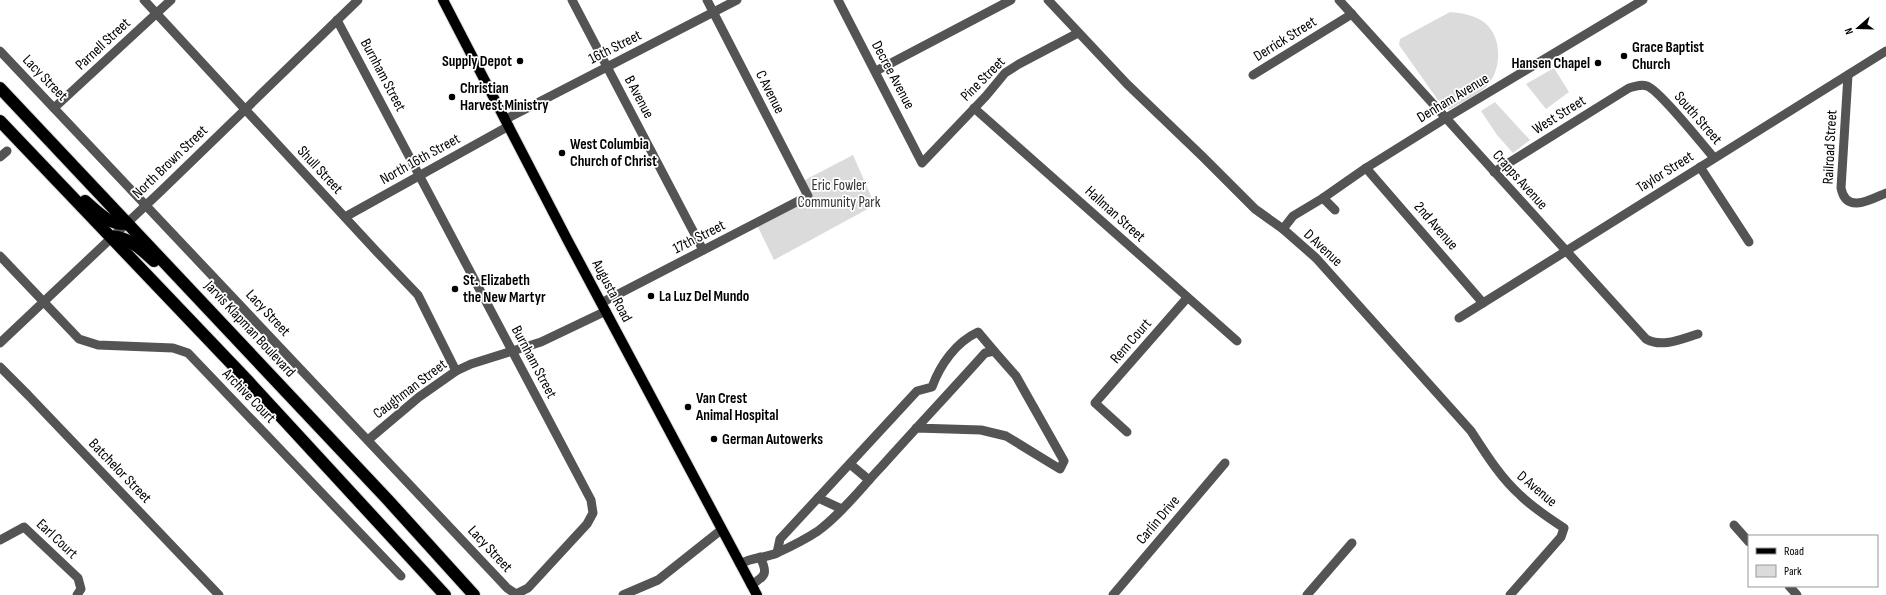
<svg xmlns="http://www.w3.org/2000/svg" width="1886" height="595" font-family="'Sofia Sans Condensed',sans-serif">
  <style>
    .green { fill: #dbdbdb }
    .lines { fill: none; stroke-linecap: round; stroke-linejoin: round }
    .major-casing { stroke: #dbdbdb; stroke-width: 12 }
    .highway-casing { stroke: #dbdbdb; stroke-width: 14 }
    .minor { stroke: #545454; stroke-width: 9 }
    .major { stroke: #000; stroke-width: 10 }
    .highway { stroke: #000; stroke-width: 12 }
    .poi-dot { fill: #000; stroke: #fff; stroke-width: 1.5 }
    .labels { text-anchor: middle; dominant-baseline: central; stroke-width: 3.5; stroke-linejoin: round; paint-order: stroke }
    .street-label { font-size: 15px; fill: #000; stroke: #fff }
    .poi-label { font-size: 15px; font-weight: bold; fill: #000; stroke: #fff; text-anchor: start }
    .park-label { font-size: 15px; fill: #323232; stroke: #fff }
  </style>
  <rect width="100%" height="100%" fill="#fff"/>
  <g class="green">
    <path d="M 1450,12 C 1462,13 1475,15 1485,23 C 1503,38 1502,71 1486,87 C 1478,95 1460,103 1449,110 L 1438,100 L 1399,45 L 1400,39 Z"/>
    <polygon points="1554,68 1569,92 1546,109 1526,84"/>
    <polygon points="1495,102 1530,140 1513,153 1497,135 1481,111"/>
    <polygon points="853,155 875,205 774,260 756,223 808,196 801,182"/>
  </g>
  <g class="lines">
    <defs>
      <polyline id="major" points="443,0 568,241 757,595"/>
      <g id="highway">
        <polyline points="0,88 388,500 474,595"/>
        <polyline points="0,121 248,381 445,595"/>
        <path d="M 85,201 C 96,210 112,228 127,223"/>
        <path d="M 111,237 C 127,235 143,251 154,261"/>
      </g>
    </defs>
    <use href="#major" class="major-casing"/>
    <use href="#highway" class="highway-casing"/>
    <g class="minor">
      <polyline points="144,0 377,252 418,295 456,371"/>
      <polyline points="572,0 703,250"/>
      <polyline points="838,0 922,163 986,96 1005,73 1019,64 1078,33"/>
      <path d="M 1048,0 L 1127,84 L 1203,157 L 1255,209 L 1283,229 L 1316,258 L 1471,431 C 1486,454 1500,477 1520,495 C 1533,508 1549,518 1564,528 L 1561,537 L 1510,595"/>
      <path d="M 1339,0 L 1646,339 C 1662,348 1681,339 1698,334"/>
      <polyline points="0,51 492,572 507,588 516,594 528,588 587,524 593,513 591,500 337,20"/>
      <polyline points="876,71 1011,0"/>
      <polyline points="1253,75 1352,14"/>
      <path d="M 1848,75 L 1841,188 C 1846,214 1870,200 1886,193"/>
      <polyline points="54,108 171,0"/>
      <polyline points="974,108 1237,341"/>
      <polyline points="506,119 737,0"/>
      <polyline points="0,157 7,151"/>
      <polyline points="1700,167 1749,242"/>
      <polyline points="1366,168 1483,303"/>
      <path d="M 1494,172 L 1629,88 C 1636,86 1641,84 1647,86 C 1659,90 1703,145 1714,158"/>
      <polyline points="1323,198 1335,210"/>
      <polyline points="345,217 509,126"/>
      <polyline points="1283,229 1293,216 1323,198 1366,168 1446,118 1643,0"/>
      <polyline points="0,256 79,339 98,345 173,348 188,353 401,576"/>
      <polyline points="601,303 808,196 707,0"/>
      <polyline points="1459,318 1886,51"/>
      <polyline points="0,343 161,191 358,0"/>
      <polyline points="0,367 28,395 219,595"/>
      <polyline points="1127,432 1095,403 1187,298"/>
      <polyline points="368,440 419,397 456,371 471,364 541,342 606,311"/>
      <polyline points="850,464 869,480"/>
      <polyline points="818,498 842,509"/>
      <polyline points="1734,525 1749,542"/>
      <polyline points="0,540 24,527 78,578 81,589 77,595"/>
      <path d="M 777,553 L 780,539 L 917,391 L 932,387 C 940,365 956,342 978,332 L 994,351"/>
      <path d="M 740,564 C 752,557 765,558 777,553 C 790,547 806,539 818,531 C 842,513 861,488 882,466 C 916,428 951,391 985,353 L 994,351 L 1016,376 L 1064,461 L 1060,469 L 1006,436 L 981,430 L 916,428"/>
      <path d="M 751,585 C 766,576 768,573 760,557"/>
      <polyline points="1789,586 1797,595"/>
      <polyline points="623,595 658,580 721,530"/>
      <polyline points="1113,595 1225,463"/>
      <polyline points="1307,595 1352,543"/>
    </g>
    <use href="#major" class="major"/>
    <use href="#highway" class="highway"/>
  </g>
  <g class="poi-dot">
    <circle cx="1624" cy="56" r="4"/>
    <circle cx="520" cy="61" r="4"/>
    <circle cx="1598" cy="63" r="4"/>
    <circle cx="452" cy="97" r="4"/>
    <circle cx="562" cy="153" r="4"/>
    <circle cx="455" cy="289" r="4"/>
    <circle cx="651" cy="296" r="4"/>
    <circle cx="688" cy="407" r="4"/>
    <circle cx="714" cy="439" r="4"/>
  </g>
  <g class="labels">
    <g class="street-label">
      <text transform="translate(1285 39) rotate(-32)">Derrick Street</text>
      <text transform="translate(103 44) rotate(-43)">Parnell Street</text>
      <text transform="translate(615 47) rotate(-27)">16th Street</text>
      <text transform="translate(383 75) rotate(62)">Burnham Street</text>
      <text transform="translate(893 75) rotate(62)">Decree Avenue</text>
      <text transform="translate(45 78) rotate(46)">Lacy Street</text>
      <text transform="translate(983 79) rotate(-45)">Pine Street</text>
      <text transform="translate(770 92) rotate(63)">C Avenue</text>
      <text transform="translate(639 97) rotate(62)">B Avenue</text>
      <text transform="translate(1453 98) rotate(-31)">Denham Avenue</text>
      <text transform="translate(1559 115) rotate(-32)">West Street</text>
      <text transform="translate(1698 118) rotate(49)">South Street</text>
      <text transform="translate(1830 147) rotate(-87)">Railroad Street</text>
      <text transform="translate(420 159) rotate(-29)">North 16th Street</text>
      <text transform="translate(170 162) rotate(-44)">North Brown Street</text>
      <text transform="translate(320 170) rotate(47)">Shull Street</text>
      <text transform="translate(1665 172) rotate(-32)">Taylor Street</text>
      <text transform="translate(1520 180) rotate(48)">Crapps Avenue</text>
      <text transform="translate(1115 214) rotate(42)">Hallman Street</text>
      <text transform="translate(1436 226) rotate(49)">2nd Avenue</text>
      <text transform="translate(699 237) rotate(-27)">17th Street</text>
      <text transform="translate(1323 248) rotate(43)">D Avenue</text>
      <text transform="translate(612 291) rotate(62)">Augusta Road</text>
      <text transform="translate(268 313) rotate(47)">Lacy Street</text>
      <text transform="translate(250 329) rotate(47)">Jarvis Klapman Boulevard</text>
      <text transform="translate(1131 341) rotate(-49)">Rem Court</text>
      <text transform="translate(534 362) rotate(62)">Burnham Street</text>
      <text transform="translate(410 389) rotate(-37)">Caughman Street</text>
      <text transform="translate(249 396) rotate(46)">Archive Court</text>
      <text transform="translate(120 471) rotate(46)">Batchelor Street</text>
      <text transform="translate(1537 489) rotate(40)">D Avenue</text>
      <text transform="translate(1158 520) rotate(-50)">Carlin Drive</text>
      <text transform="translate(57 539) rotate(43)">Earl Court</text>
      <text transform="translate(490 549) rotate(47)">Lacy Street</text>
    </g>
    <g class="poi-label">
      <text x="1632" y="47">Grace Baptist<tspan x="1632" dy="17">Church</tspan></text>
      <text x="512" y="61" text-anchor="end">Supply Depot</text>
      <text x="1590" y="63" text-anchor="end">Hansen Chapel</text>
      <text x="460" y="88">Christian<tspan x="460" dy="17">Harvest Ministry</tspan></text>
      <text x="570" y="144">West Columbia<tspan x="570" dy="17">Church of Christ</tspan></text>
      <text x="463" y="280">St. Elizabeth<tspan x="463" dy="17">the New Martyr</tspan></text>
      <text x="659" y="296">La Luz Del Mundo</text>
      <text x="696" y="398">Van Crest<tspan x="696" dy="17">Animal Hospital</tspan></text>
      <text x="722" y="439">German Autowerks</text>
    </g>
    <g class="park-label">
      <text x="839" y="185">Eric Fowler<tspan x="839" dy="17">Community Park</tspan></text>
    </g>
  </g>
  <rect x="1748" y="535" width="130" height="52" fill="#ffffff" stroke="#999999"/>
  <rect x="1756" y="548" width="20" height="6" fill="#000000" stroke="#999999"/>
  <text x="1784" y="555" font-size="12" fill="#000000">Road</text>
  <rect x="1756" y="565" width="20" height="12" fill="#dbdbdb" stroke="#999999"/>
  <text x="1784" y="575" font-size="12" fill="#000000">Park</text>
  <g transform="translate(1858 28) rotate(250)" stroke="#ffffff" stroke-width="3" paint-order="stroke">
  <path d="M0-3L7 15L0 10L-7 15Z" fill="#000000"/>
  <text y="-6" font-size="11" font-weight="bold" text-anchor="middle" fill="#000000">N</text>
  </g>
</svg>
